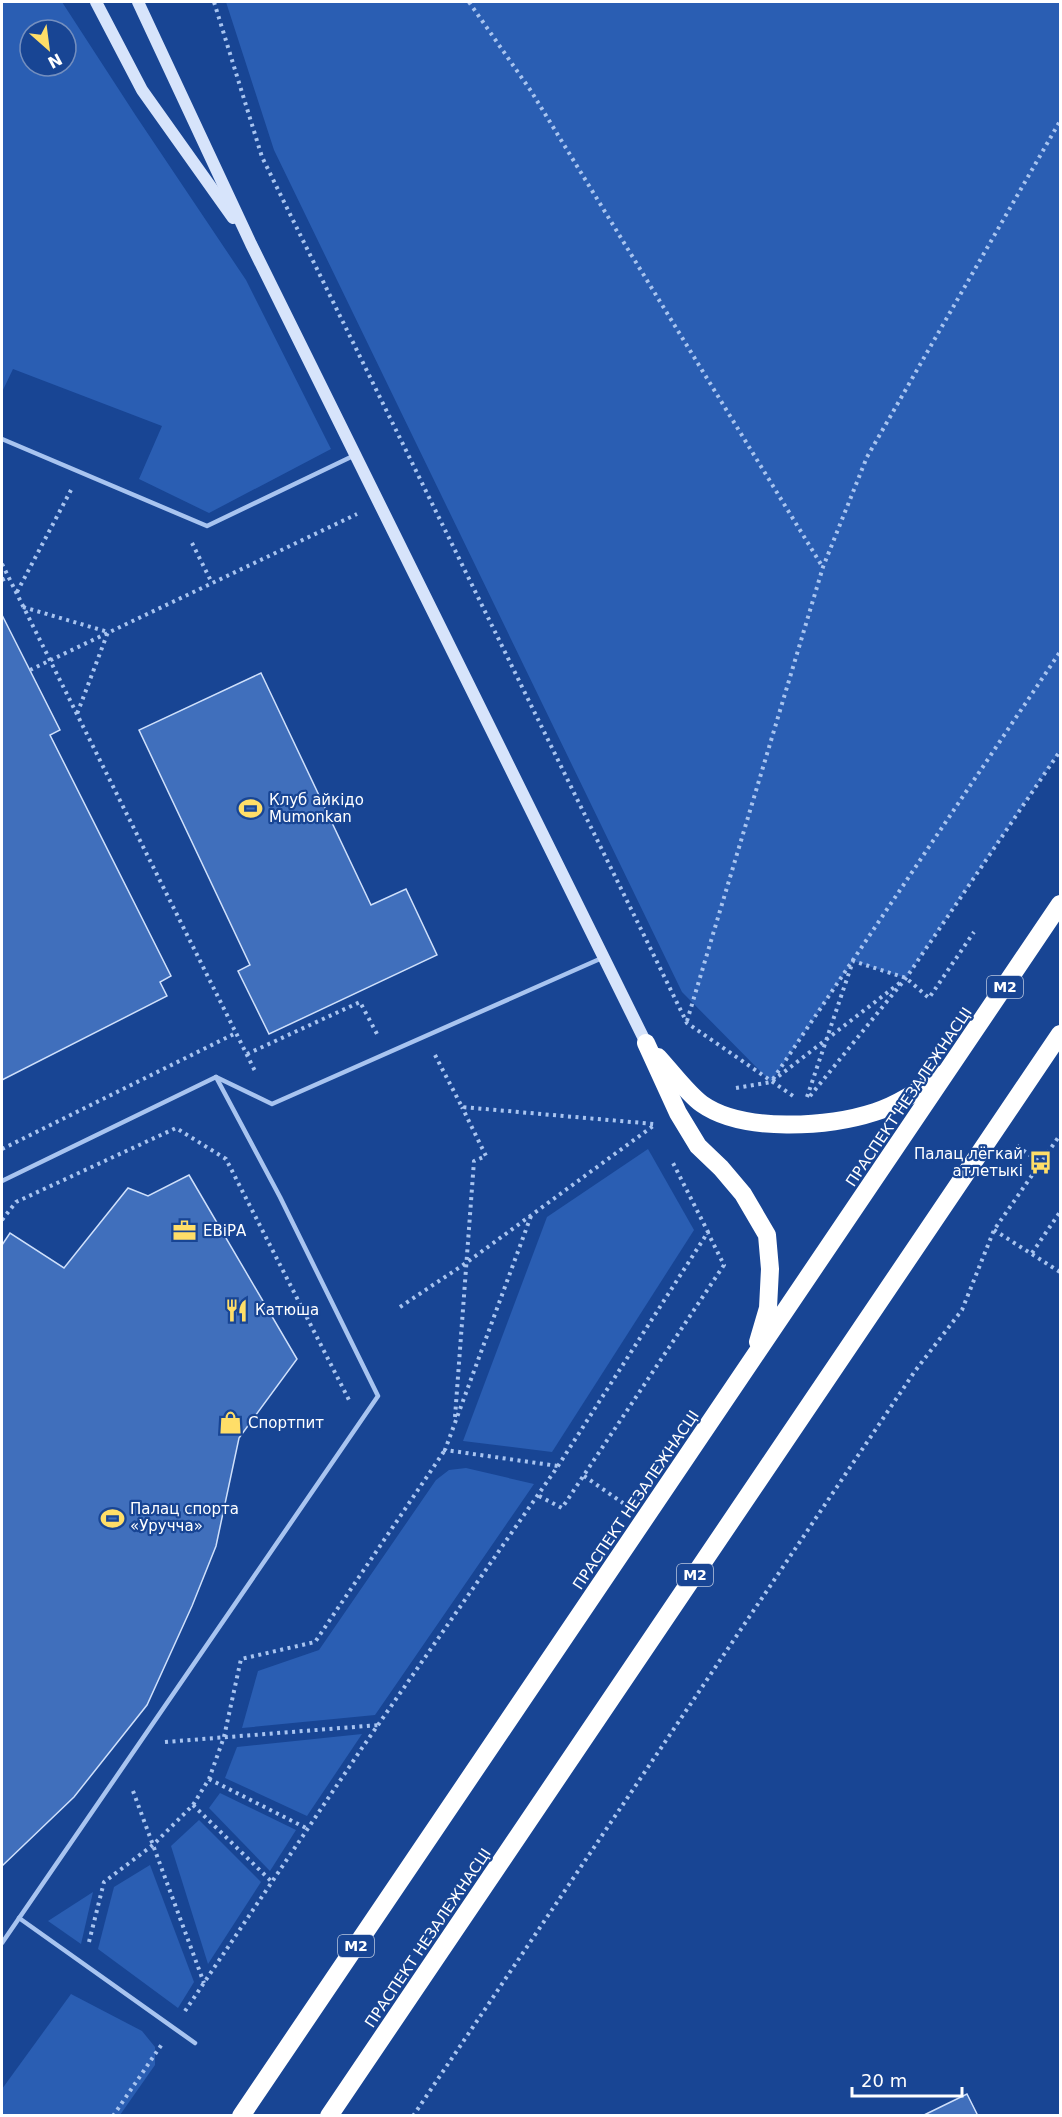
<svg xmlns="http://www.w3.org/2000/svg" width="1062" height="2117" font-family="'DejaVu Sans',sans-serif">
  <style>
    .green { fill: #2a5eb3; fill-rule: evenodd }
    .building { fill: #406fbc; stroke: #cfe0fb; stroke-width: 1.5 }
    .lines { fill: none; stroke-linecap: round; stroke-linejoin: round }
    .path { stroke: #a8c4f0; stroke-width: 4; stroke-dasharray: 3 4.5; stroke-linecap: butt }
    .lane { stroke: #a8c4f0; stroke-width: 4.5 }
    .secondary { stroke: #d7e4fb; stroke-width: 12 }
    .highway { stroke: #fff; stroke-width: 18 }
    .labels { text-anchor: middle; dominant-baseline: central; stroke-width: 4.5; stroke-linejoin: round; paint-order: stroke }
    .shield { fill: #184594; stroke: #bac7df; stroke-width: 1.5 }
    .shield-label { font-size: 14px; font-weight: bold; fill: #fff }
    .poi-label { font-size: 15px; fill: #fff; stroke: #184594; text-anchor: start }
    .street-label { font-size: 15px; fill: #fff; stroke: #184594 }
  </style>
  <rect width="100%" height="100%" fill="#184594"/>
  <g class="green">
    <path d="M 2,2 L 62,2 L 136,116 L 246,280 L 331,449 L 209,513 L 139,479 L 162,426 L 13,369 L 2,392 ZM 30,30 L 66,30 L 66,66 L 30,66 Z"/>
    <polygon points="226,2 1060,2 1060,751 906,978 853,961 771,1082 682,992 274,150"/>
    <polygon points="648,1149 694,1230 552,1452 463,1441 547,1217"/>
    <polygon points="466,1468 534,1484 375,1715 242,1728 258,1671 319,1650 436,1480 449,1470"/>
    <polygon points="362,1734 307,1816 225,1778 237,1747"/>
    <polygon points="220,1793 296,1830 270,1871 209,1808"/>
    <polygon points="199,1820 261,1882 208,1964 171,1846"/>
    <polygon points="150,1865 194,1982 178,2008 98,1949 114,1887"/>
    <polygon points="93,1892 81,1944 48,1921"/>
    <polygon points="71,1994 142,2031 155,2047 155,2065 120,2115 2,2115 2,2089"/>
  </g>
  <g class="building">
    <polygon points="2,615 60,730 50,735 171,976 160,982 167,996 2,1080"/>
    <polygon points="261,673 371,905 406,889 437,955 269,1034 238,971 250,965 139,730"/>
    <polygon points="189,1175 297,1359 239,1438 216,1546 192,1606 147,1705 74,1797 2,1866 2,1245 10,1233 64,1268 128,1188 148,1196"/>
    <polygon points="967,2094 978,2116 922,2116"/>
  </g>
  <g class="lines">
    <g class="path">
      <polyline points="214,2 262,157 687,1023 793,1096"/>
      <polyline points="469,2 531,91 822,566"/>
      <polyline points="192,543 212,583"/>
      <polyline points="2,564 256,1073"/>
      <polyline points="2,580 8,577"/>
      <polyline points="17,592 71,490"/>
      <polyline points="23,607 108,632 77,714"/>
      <polyline points="30,670 357,514"/>
      <polyline points="687,1021 823,567 867,457 1060,121"/>
      <polyline points="247,1054 360,1002 377,1034"/>
      <polyline points="435,1055 462,1107 654,1124"/>
      <polyline points="773,1079 1060,652"/>
      <polyline points="736,1088 771,1082 901,982"/>
      <polyline points="810,1096 906,978 1060,751"/>
      <polyline points="807,1097 853,961 906,978 929,998 974,932"/>
      <polyline points="1017,1146 1041,1163"/>
      <polyline points="2,1149 236,1033"/>
      <polyline points="531,1216 445,1450 558,1466"/>
      <polyline points="2,1220 16,1202 176,1128 226,1159 349,1400"/>
      <polyline points="994,1230 1060,1272"/>
      <polyline points="1032,1253 1060,1212"/>
      <polyline points="400,1307 466,1263 653,1126"/>
      <polyline points="455,1417 474,1161 486,1156 462,1107"/>
      <polyline points="584,1476 623,1503"/>
      <polyline points="539,1496 562,1508 724,1265 708,1233"/>
      <polyline points="165,1742 379,1725"/>
      <polyline points="209,1779 308,1829"/>
      <polyline points="133,1791 204,1983"/>
      <polyline points="193,1805 272,1882"/>
      <polyline points="89,1942 104,1882 153,1845 193,1805 209,1779 224,1737 241,1659 315,1642 445,1450"/>
      <polyline points="185,2011 362,1748 558,1466 708,1232 673,1163"/>
      <polyline points="113,2116 162,2044"/>
      <polyline points="413,2116 915,1371 962,1310 994,1230 1060,1135"/>
    </g>
    <g class="lane">
      <polyline points="2,439 207,526 353,456"/>
      <polyline points="216,1077 272,1104 602,958"/>
      <polyline points="2,1181 216,1077"/>
      <polyline points="19,1918 195,2043"/>
      <polyline points="2,1943 378,1396 280,1197 216,1077"/>
    </g>
    <g class="secondary">
      <polyline points="96,2 142,90 233,218"/>
      <polyline points="138,2 251,244 646,1043"/>
    </g>
    <g class="highway">
      <polyline points="646,1043 678,1113 698,1146 721,1168 743,1194 767,1235 770,1269 768,1308 758,1342"/>
      <path d="M 658,1057 C 670,1070 688,1094 702,1104 C 743,1133 829,1127 875,1112 C 900,1104 922,1088 943,1074"/>
      <polyline points="241,2116 1060,904"/>
      <polyline points="329,2116 1060,1034"/>
    </g>
  </g>
  <defs>
    <symbol id="stadium-bare" viewBox="-9 -9 18 18"><path d="M0-5a6.5 5 0 1 0 0 10a6.5 5 0 1 0 0-10ZM-3.5-1.8h7v3.6h-7Z" fill="#ffde68" stroke="#184594" stroke-width="2.5" paint-order="stroke"/></symbol>
    <symbol id="bus-bare" viewBox="-9 -9 18 18"><path d="M-5-6H5V4H4V6H2V4H-2V6H-4V4H-5ZM-3.5-4V0h7V-4ZM-3.5 1.2v1.5H-2V1.2ZM2 1.2v1.5H3.5V1.2Z" fill="#ffde68" stroke="#184594" stroke-width="2.5" paint-order="stroke"/></symbol>
    <symbol id="office-bare" viewBox="-9 -9 18 18"><path d="M-6-3h4V-5.5h4V-3h4V5H-6ZM-1-4.5V-3h2v-1.5ZM-6 0V1H6V0Z" fill="#ffde68" stroke="#184594" stroke-width="2.5" paint-order="stroke"/></symbol>
    <symbol id="restaurant-bare" viewBox="-9 -9 18 18"><path d="M-5-6h1v4h1v-4h1v4h1v-4h1v5L-1.5 .5V6h-2V.5L-5-1ZM5-6V6H3V1.5H1.5Q1.5-4 5-6Z" fill="#ffde68" stroke="#184594" stroke-width="2.5" paint-order="stroke"/></symbol>
    <symbol id="shop-bare" viewBox="-9 -9 18 18"><path d="M-5-2.5h2.3a2.7 3.5 0 0 1 5.4 0H5L5.5 6h-11ZM-1.5-2.5h3a1.5 2.3 0 0 0-3 0Z" fill="#ffde68" stroke="#184594" stroke-width="2.5" paint-order="stroke"/></symbol>
  </defs>
  <g fill-rule="evenodd">
    <use href="#stadium-bare" x="234" y="792" width="33" height="33"/>
    <use href="#bus-bare" x="1024" y="1146" width="33" height="33"/>
    <use href="#office-bare" x="168" y="1214" width="33" height="33"/>
    <use href="#restaurant-bare" x="220" y="1294" width="33" height="33"/>
    <use href="#shop-bare" x="214" y="1406" width="33" height="33"/>
    <use href="#stadium-bare" x="96" y="1502" width="33" height="33"/>
  </g>
  <g class="labels">
    <g class="shield">
      <rect x="987" y="976" width="36" height="22" rx="4.5"/>
      <rect x="677" y="1564" width="36" height="22" rx="4.5"/>
      <rect x="338" y="1935" width="36" height="22" rx="4.5"/>
    </g>
    <g class="shield-label">
      <text x="1005" y="987">М2</text>
      <text x="695" y="1575">М2</text>
      <text x="356" y="1946">М2</text>
    </g>
    <g class="poi-label">
      <text x="269" y="800">Клуб айкідо<tspan x="269" dy="17">Mumonkan</tspan></text>
      <text x="1023" y="1154" text-anchor="end">Палац лёгкай<tspan x="1023" dy="17">атлетыкі</tspan></text>
      <text x="203" y="1231">ЕВіРА</text>
      <text x="255" y="1310">Катюша</text>
      <text x="248" y="1423">Спортпит</text>
      <text x="130" y="1509">Палац спорта<tspan x="130" dy="17">«Уручча»</tspan></text>
    </g>
    <g class="street-label">
      <text transform="translate(909 1097) rotate(-56)">ПРАСПЕКТ НЕЗАЛЕЖНАСЦІ</text>
      <text transform="translate(636 1500) rotate(-56)">ПРАСПЕКТ НЕЗАЛЕЖНАСЦІ</text>
      <text transform="translate(428 1938) rotate(-56)">ПРАСПЕКТ НЕЗАЛЕЖНАСЦІ</text>
    </g>
  </g>
  <rect width="1062" height="2117" fill="none" stroke="#ffffff" stroke-width="6"/>
  <g transform="translate(48 48) rotate(152)"><circle r="28" fill="#184594" stroke="#748fbf" stroke-width="1.5"/>
  <path d="M0-4.5L10 22L0 15L-10 22Z" fill="#ffde68"/>
  <text y="-9" font-size="16" font-weight="bold" text-anchor="middle" fill="#ffffff">N</text>
  </g>
  <path d="M852 2087v9h110v-9" fill="none" stroke="#ffffff" stroke-width="3"/>
  <text x="861" y="2087" font-size="18" fill="#ffffff" stroke="#184594" stroke-width="4.5" paint-order="stroke">20 m</text>
</svg>
